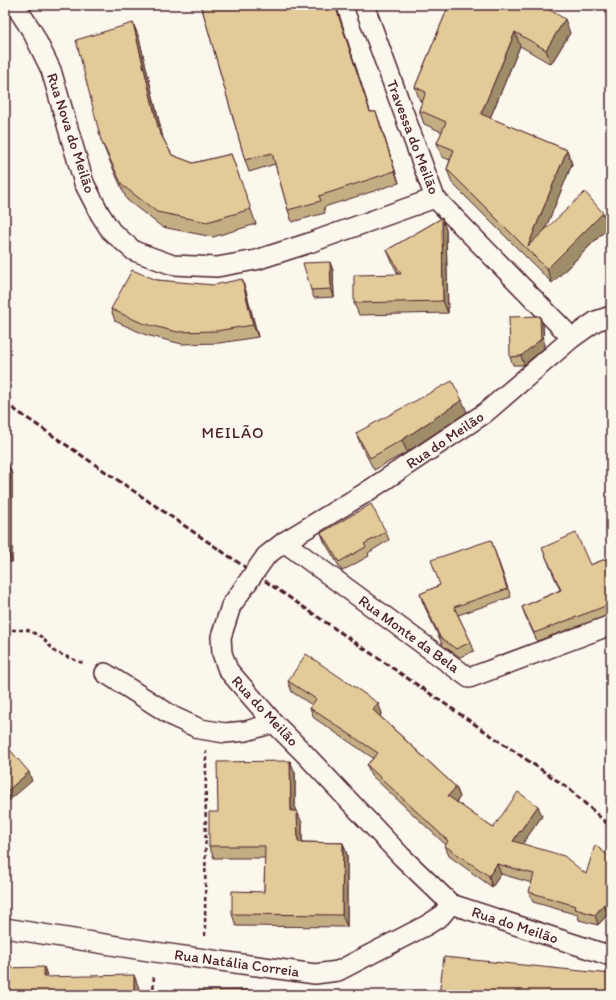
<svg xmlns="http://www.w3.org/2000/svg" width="616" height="1000" font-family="Itim,sans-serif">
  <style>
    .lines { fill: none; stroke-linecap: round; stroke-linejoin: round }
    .minor-casing { stroke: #4a1f2b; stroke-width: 22 }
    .path { stroke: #4a1f2b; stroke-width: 2.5; stroke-dasharray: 4 3; stroke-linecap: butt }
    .minor { stroke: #fbf7ec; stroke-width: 19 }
    .rail { stroke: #4a1f2b; stroke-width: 3; stroke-dasharray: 6 3; stroke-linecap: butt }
    .minor-bridge-casing { stroke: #4a1f2b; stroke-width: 22; stroke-linecap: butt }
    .minor-bridge { stroke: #fbf7ec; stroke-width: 19 }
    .wall { fill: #c3ae84; stroke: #4a1f2b }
    .shaded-wall { fill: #9f8d6b; stroke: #4a1f2b }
    .building { fill: #e3ca99; stroke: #4a1f2b }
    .labels { text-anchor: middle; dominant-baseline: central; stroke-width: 3; stroke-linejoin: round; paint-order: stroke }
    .street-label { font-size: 15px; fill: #4a1f2b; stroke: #fbf7ec }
    .neighbourhood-label { font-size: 16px; letter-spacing: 1px; fill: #4a1f2b; stroke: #fbf7ec }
  </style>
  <rect width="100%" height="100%" fill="#fbf7ec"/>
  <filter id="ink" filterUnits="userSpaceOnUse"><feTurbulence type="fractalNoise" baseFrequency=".025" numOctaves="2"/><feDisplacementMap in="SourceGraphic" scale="8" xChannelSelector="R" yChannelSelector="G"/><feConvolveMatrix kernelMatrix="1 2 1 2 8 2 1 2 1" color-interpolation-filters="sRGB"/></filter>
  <g filter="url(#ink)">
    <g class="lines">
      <defs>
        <g id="minor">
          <polyline points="15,5 32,31 51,70 84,183 100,214 111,231 134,251 173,265 217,267 256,260 309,243 435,198"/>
          <polyline points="364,5 435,198 572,338"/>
          <polyline points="284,542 469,678 611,625"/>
          <polyline points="266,556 284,542 365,493 485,413 572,338 596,321 611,316"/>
          <polyline points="231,606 221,637 222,653 228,670 274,723 303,752 402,857 451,904 611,956"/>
          <polyline points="105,673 174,717 200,729 225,733 246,731 274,723"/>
          <polyline points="5,928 155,952 315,974 338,971 427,925 441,916 451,904"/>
        </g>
      </defs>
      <use href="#minor" class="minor-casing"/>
      <g class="path">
        <polyline points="5,630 28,630 42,637 55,652 85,664"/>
        <polyline points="205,936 206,751"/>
        <polyline points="153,995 154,974"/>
      </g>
      <use href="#minor" class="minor"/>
      <polyline class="rail" points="5,403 568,788 611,827"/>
      <defs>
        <polyline id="minor-bridge" points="231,606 266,556"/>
      </defs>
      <use href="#minor-bridge" class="minor-bridge-casing"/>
      <use href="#minor-bridge" class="minor-bridge"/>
    </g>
    <g class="wall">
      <polygon points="201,5 336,5 370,112 376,112 399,183 324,207 325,213 292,222 288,210 275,164 249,172 245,160"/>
      <polygon points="449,5 570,33 551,64 520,46 490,118 567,150 572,164 545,229 603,213 609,227 552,283 452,183 447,169 450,160 442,157 437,143 442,132 424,124 419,110 422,102 420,101 415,87"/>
      <polygon points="133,23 139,38 163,138 172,155 193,163 231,154 256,224 213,237 162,227 127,200 107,155 101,140"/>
      <polygon points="611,107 611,117 609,111"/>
      <polygon points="442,218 446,230 448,313 359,315 354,303 398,274 392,262 387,250"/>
      <polygon points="333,270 334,297 314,298 311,290"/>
      <polygon points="157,280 246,291 258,337 220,343 182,344 146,335 115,321 111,309"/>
      <polygon points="543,325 544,348 524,365 513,365 510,357"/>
      <polygon points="467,412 407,452 374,470 361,445 356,433"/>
      <polygon points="5,456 12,474 12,562 5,562"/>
      <polygon points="386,532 389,540 368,553 369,556 342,571 324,541 321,533"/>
      <polygon points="491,540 511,597 458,615 471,642 474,651 460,657 443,646 423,603 420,594 440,585"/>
      <polygon points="542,548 590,565 611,557 611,614 537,641 525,615 522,607 560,590"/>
      <polygon points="288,681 382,713 380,716 456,787 460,797 456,802 493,828 542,816 522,844 586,874 611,858 611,916 608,914 598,925 579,920 578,915 533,902 529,892 532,883 501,874 492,887 449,856 445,846 446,845 371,775 367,765 373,758 314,718 310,708 312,705 292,692"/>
      <polygon points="290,761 295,773 295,811 302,823 302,842 343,843 347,855 347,927 236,926 232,914 264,892 265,858 214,858 209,846 218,812"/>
    </g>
    <g class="shaded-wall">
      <polygon points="335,5 336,5 374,123 370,112"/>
      <polygon points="565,19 570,33 551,64 546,50"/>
      <polygon points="133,23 139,38 165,147 159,131"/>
      <polygon points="515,32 520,46 486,128 481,114"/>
      <polygon points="376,112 380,123 399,183 395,171"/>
      <polygon points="567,150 572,164 534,257 528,246"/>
      <polygon points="603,213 609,227 552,283 547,269"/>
      <polygon points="442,218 446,230 448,313 443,301"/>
      <polygon points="330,262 333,270 334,297 331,289"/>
      <polygon points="242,279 246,291 258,337 253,325"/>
      <polygon points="540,316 543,325 544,348 524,365 521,356"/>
      <polygon points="462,400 467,412 407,452 402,440"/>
      <polygon points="5,456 12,474 12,562 5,544"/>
      <polygon points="378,703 382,713 377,720 373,710"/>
      <polygon points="290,761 295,773 295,823 291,811"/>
      <polygon points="29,772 32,781 5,804 5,793"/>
      <polygon points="456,787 460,797 452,806 448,796"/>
      <polygon points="538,806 542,816 517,852 513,841"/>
      <polygon points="297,811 302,823 302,854 298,842"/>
      <polygon points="343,843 347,855 347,927 342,915"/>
      <polygon points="497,864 501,874 492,887 489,876"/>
      <polygon points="604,904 608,914 598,925 595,915"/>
      <polygon points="44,967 49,980 44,977"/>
      <polygon points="134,975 139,988 139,995 134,992"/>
    </g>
    <g class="building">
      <polygon points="201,5 335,5 370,112 376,112 395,171 319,196 321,201 288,210 272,153 245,160"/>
      <polygon points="449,5 541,5 565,19 546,50 515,32 481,114 567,150 528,246 585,192 603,213 547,269 447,169 454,150 437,143 446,122 419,110 426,92 415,87"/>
      <polygon points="133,23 159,131 172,155 193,163 231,154 251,209 207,222 157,212 122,185 101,140 76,40"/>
      <polygon points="611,107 611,112 609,111"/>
      <polygon points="442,218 443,301 354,303 354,275 401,274 387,250"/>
      <polygon points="330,262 331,289 311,290 303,263"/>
      <polygon points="132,270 157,280 214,285 242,279 253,325 216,331 177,332 142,323 111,309"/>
      <polygon points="540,316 541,339 521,356 510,357 509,317"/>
      <polygon points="452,381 462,400 402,440 370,458 356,433"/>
      <polygon points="371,504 386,532 364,544 366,547 339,562 321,533"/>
      <polygon points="576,533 590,565 611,557 611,604 534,633 522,607 561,590 542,548"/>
      <polygon points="491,540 507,589 454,607 471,642 456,649 440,637 420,594 440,585 431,560"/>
      <polygon points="306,654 378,703 373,710 456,787 448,796 493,828 518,792 538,806 513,841 564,856 586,874 595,845 611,858 611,906 604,904 595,915 575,909 576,906 529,892 534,874 497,864 489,876 445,846 448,841 367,765 378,753 310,708 316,699 288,681"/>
      <polygon points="11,751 29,772 5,793 5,756"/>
      <polygon points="290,761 291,811 297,811 298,842 343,843 342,915 232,914 232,891 264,892 265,846 209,846 209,812 218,812 217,762"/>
      <polygon points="444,957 611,974 611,995 439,995"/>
      <polygon points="44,967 44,977 134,975 134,992 249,990 249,995 5,995 5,968"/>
    </g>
  </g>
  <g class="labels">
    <g class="street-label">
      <text transform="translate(71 133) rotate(72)">Rua Nova do Meilão</text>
      <text transform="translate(413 137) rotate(69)">Travessa do Meilão</text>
      <text transform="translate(445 440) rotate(-34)">Rua do Meilão</text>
      <text transform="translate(409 634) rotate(36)">Rua Monte da Bela</text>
      <text transform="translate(265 711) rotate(47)">Rua do Meilão</text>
      <text transform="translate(515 925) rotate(18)">Rua do Meilão</text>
      <text transform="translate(237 963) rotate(8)">Rua Natália Correia</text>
    </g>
    <g class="neighbourhood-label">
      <text x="233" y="432">MEILÃO</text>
    </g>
  </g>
  <rect width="616" height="1000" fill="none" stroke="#fbf7ec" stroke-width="20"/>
  <rect x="10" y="10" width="596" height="980" fill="none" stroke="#4a1f2b" stroke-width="1.5" filter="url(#ink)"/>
</svg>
